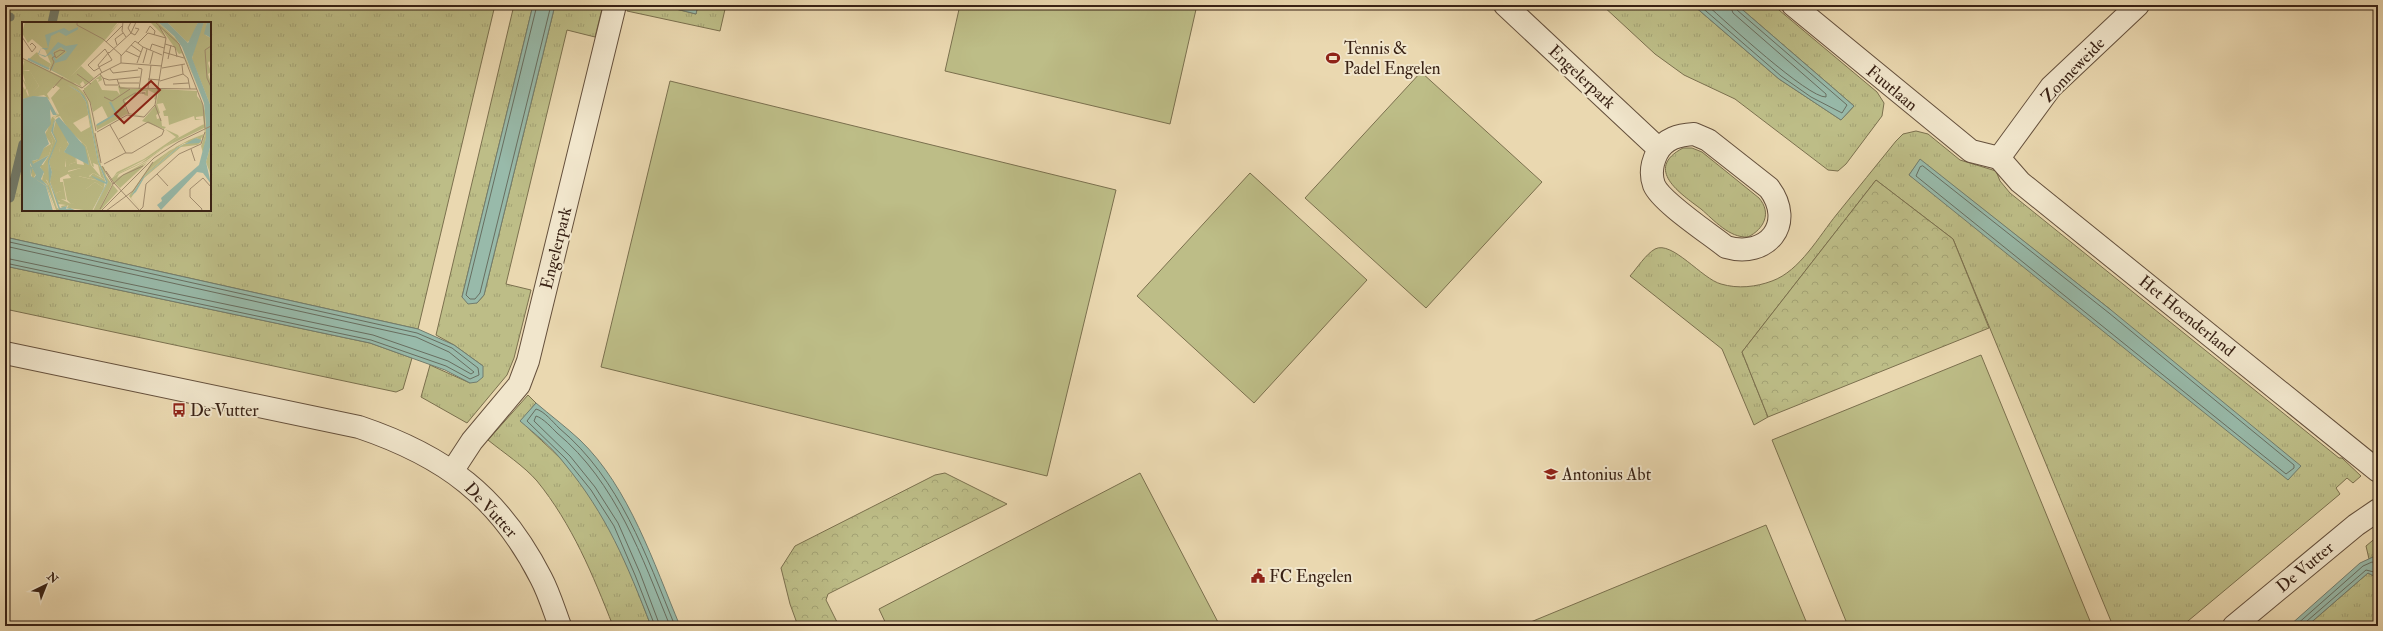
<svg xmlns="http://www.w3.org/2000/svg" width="2383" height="631" font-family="'IM FELL Double Pica',serif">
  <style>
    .grass { fill: url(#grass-tufts); stroke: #7b704e; fill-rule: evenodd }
    .forest { fill: url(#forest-crowns); stroke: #7b704e }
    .pitch { fill: #bdbd87; stroke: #7b704e }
    .water { fill: #98baaa; stroke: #727d6e }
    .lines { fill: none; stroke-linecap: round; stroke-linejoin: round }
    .shore { stroke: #686e60; stroke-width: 1 }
    .stream { stroke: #727d6e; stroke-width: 9 }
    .minor-casing { stroke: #65503c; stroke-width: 24 }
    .tertiary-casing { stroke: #65503c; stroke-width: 24 }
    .minor { stroke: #f1e6cc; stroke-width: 22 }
    .tertiary { stroke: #f1e6cc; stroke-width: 22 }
    .labels { text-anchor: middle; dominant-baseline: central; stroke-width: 4; stroke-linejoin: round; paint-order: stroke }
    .poi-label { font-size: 17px; fill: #392215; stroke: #f1e6cc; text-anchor: start }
    .street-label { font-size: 17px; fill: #392215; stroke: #f1e6cc }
    .inset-river { fill: none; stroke: #98baaa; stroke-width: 2 }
    .inset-road { fill: none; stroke: #a38f72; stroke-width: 1 }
    .view { fill: #8f2418; fill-opacity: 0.15; stroke: #8f2418; stroke-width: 2 }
    .inset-edge { fill: none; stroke: #392215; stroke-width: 2 }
  </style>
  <defs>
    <pattern id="grass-tufts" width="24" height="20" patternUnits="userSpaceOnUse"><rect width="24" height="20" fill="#bdbd87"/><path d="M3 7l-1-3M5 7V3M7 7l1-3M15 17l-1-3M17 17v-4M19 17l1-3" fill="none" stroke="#a3a274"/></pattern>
    <pattern id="forest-crowns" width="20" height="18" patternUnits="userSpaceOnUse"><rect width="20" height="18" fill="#bdbd87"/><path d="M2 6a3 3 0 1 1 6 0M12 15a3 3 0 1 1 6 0" fill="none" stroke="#a3a274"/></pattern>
  </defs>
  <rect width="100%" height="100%" fill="#ead8b0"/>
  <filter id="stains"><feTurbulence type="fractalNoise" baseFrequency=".005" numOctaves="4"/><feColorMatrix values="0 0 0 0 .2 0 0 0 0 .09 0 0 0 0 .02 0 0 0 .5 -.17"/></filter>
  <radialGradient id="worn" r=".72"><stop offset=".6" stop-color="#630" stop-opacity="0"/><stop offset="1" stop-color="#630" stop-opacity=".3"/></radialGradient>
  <g class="grass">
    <path d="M 5,5 L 495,5 L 418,329 L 5,237 ZM 23,23 L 210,23 L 210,210 L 23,210 Z"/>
    <polygon points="514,5 533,5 462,297 477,303 484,295 555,5 603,5 595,37 567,30 506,284 531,290 514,358 507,375 467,423 421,397 430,365 470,383 483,366 454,345 436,335"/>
    <polygon points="628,5 660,5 696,14 698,5 726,5 720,31 627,11"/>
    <polygon points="1602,5 1693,5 1779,79 1841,120 1854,106 1737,5 1773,5 1877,92 1884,103 1882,116 1846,164 1838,171 1828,170 1735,99 1684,75 1655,54"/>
    <path d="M 1916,131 L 1928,134 L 1960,160 L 1996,171 L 2000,181 L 2010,193 L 2339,458 L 2342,458 L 2361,476 L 2353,483 L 2347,478 L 2336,488 L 2340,494 L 2182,626 L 2113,626 L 1953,239 L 1876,180 L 1742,352 L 1768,417 L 1754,425 L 1722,349 L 1630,276 C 1637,268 1646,254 1655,249 C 1672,240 1702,279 1721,284 C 1738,289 1756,287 1772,281 C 1800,271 1819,236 1837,214 C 1857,190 1876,165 1896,141 L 1903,134 ZM 1920,160 L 2111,310 L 1909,175 Z"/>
    <path d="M 1683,148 L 1692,148 L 1702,152 L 1759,198 C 1772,213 1764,229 1748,237 C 1729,238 1714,220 1701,209 C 1681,194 1643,169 1683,148 Z"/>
    <polygon points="5,266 370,343 412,358 403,389 396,392 5,309"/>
    <path d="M 528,395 L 536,403 L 521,421 C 534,434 549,447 563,461 C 606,507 629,568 651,626 L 613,626 C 593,575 572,524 537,481 C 524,466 504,453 488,440 Z"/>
    <polygon points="2378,536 2378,561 2373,557 2369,559 2366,546"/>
    <polygon points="2368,573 2378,578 2378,626 2307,626"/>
  </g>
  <g class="forest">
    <polygon points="1876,180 1953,239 1989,328 1768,417 1742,352"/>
    <polygon points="945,473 1007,504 828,594 826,600 839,626 798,626 790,604 781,568 795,546 935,475"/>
  </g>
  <g class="pitch">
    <polygon points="960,5 1197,5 1170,124 945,71"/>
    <polygon points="1421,72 1542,182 1426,308 1305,198"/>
    <polygon points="670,81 1116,190 1047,476 601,367"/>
    <polygon points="1250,173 1367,280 1254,403 1137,296"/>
    <polygon points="1981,355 2090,621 2079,626 1848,626 1772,440"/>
    <polygon points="1140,473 1220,626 887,626 879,609"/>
    <polygon points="1766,525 1808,626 1521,626"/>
  </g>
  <g class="water">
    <polygon points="533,5 555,5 484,295 477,303 468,304 462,297"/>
    <polygon points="660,5 698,5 696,14"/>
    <polygon points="1693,5 1737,5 1854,106 1841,120 1779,79"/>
    <polygon points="1920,159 2111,310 2301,466 2288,480 1909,175"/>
    <polygon points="5,237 418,329 454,345 483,366 483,377 477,382 470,383 445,370 370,343 5,266"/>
    <path d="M 536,403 C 550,415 566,427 580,440 C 629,487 654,564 680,626 L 651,626 C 627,564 607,515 564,463 C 552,447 535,434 520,421 Z"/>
    <polygon points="2373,557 2378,561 2378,578 2368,573 2307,626 2289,626 2360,563"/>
  </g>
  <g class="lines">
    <g class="shore">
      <polyline points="537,5 466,295 470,299 475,299 480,293 551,5"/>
      <polyline points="1699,5 1781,76 1811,97 1842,113 1847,105 1737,10 1735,5"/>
      <path d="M 1707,5 C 1725,21 1808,98 1826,97 L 1826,94 L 1733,13 L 1730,5"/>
      <polygon points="1923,166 2109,313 2294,465 2294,468 2286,474 1916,176 1920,167"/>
      <polyline points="5,241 417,333 452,348 478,368 479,375 470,379 446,366 371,340 5,263"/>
      <polyline points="5,246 416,337 449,352 474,372 471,374 448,361 373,335 5,258"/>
      <path d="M 655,626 L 635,575 L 614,526 L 591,490 L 566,459 L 527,421 L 536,409 C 544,411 553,422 559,428 C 620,479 646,555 675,626"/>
      <path d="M 660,626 L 640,573 L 618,523 L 595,487 L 570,456 L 534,421 L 536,416 C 543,418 552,428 557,433 C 616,482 642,557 670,626"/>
      <polyline points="2295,626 2363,566 2372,562 2378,564"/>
      <polyline points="2305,626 2307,621 2366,570 2378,573"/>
    </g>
    <g class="stream">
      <polyline points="5,16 10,17"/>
      <polyline points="52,23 56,5"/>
      <polyline points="10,198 23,144"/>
    </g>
    <defs>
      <g id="minor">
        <polyline points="1505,5 1659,149"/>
        <polyline points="1793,5 1971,151 1999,158"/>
        <path d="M 1694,134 L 1708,140 L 1769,188 C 1796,224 1767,259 1726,247 C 1710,234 1661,202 1654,185 C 1650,174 1652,163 1657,153 C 1665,138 1679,135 1694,134 Z"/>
        <polyline points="1999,158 2020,182 2378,471"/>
        <polyline points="1999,158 2051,87 2138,5"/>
        <polyline points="453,470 472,441 519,385 528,361 615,5"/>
      </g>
      <g id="tertiary">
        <path d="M 5,353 L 359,427 C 445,456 499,496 541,578 C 549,593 554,610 560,626"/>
        <polyline points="2234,626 2356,525 2378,510"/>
      </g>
    </defs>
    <use href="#minor" class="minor-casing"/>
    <use href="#tertiary" class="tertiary-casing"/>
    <use href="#minor" class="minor"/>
    <use href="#tertiary" class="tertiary"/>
  </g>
  <defs>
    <symbol id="stadium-bare" viewBox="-9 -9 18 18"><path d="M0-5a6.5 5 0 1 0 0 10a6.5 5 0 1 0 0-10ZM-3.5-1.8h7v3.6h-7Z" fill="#8f2418" stroke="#f1e6cc" stroke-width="2.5" paint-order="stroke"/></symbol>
    <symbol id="bus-bare" viewBox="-9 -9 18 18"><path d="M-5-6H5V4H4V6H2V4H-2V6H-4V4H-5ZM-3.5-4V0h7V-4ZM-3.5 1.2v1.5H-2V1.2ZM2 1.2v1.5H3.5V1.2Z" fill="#8f2418" stroke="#f1e6cc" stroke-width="2.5" paint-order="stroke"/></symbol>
    <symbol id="school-bare" viewBox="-9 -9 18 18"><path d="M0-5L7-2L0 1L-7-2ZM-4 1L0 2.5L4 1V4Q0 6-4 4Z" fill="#8f2418" stroke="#f1e6cc" stroke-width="2.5" paint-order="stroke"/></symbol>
    <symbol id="civic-bare" viewBox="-9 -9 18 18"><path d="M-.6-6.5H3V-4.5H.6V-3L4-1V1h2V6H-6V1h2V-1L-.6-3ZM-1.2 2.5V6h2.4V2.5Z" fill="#8f2418" stroke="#f1e6cc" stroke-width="2.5" paint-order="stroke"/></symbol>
  </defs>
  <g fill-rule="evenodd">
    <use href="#stadium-bare" x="1323" y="48" width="20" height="20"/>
    <use href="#bus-bare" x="169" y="400" width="20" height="20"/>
    <use href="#school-bare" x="1541" y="464" width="20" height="20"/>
    <use href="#civic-bare" x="1248" y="566" width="20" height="20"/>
  </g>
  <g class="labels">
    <g class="poi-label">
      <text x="1344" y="48">Tennis &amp;<tspan x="1344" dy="20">Padel Engelen</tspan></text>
      <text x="190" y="410">De Vutter</text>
      <text x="1562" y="474">Antonius Abt</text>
      <text x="1269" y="576">FC Engelen</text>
    </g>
    <g class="street-label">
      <text transform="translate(2073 70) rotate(-46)">Zonneweide</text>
      <text transform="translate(1582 77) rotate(43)">Engelerpark</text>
      <text transform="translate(1892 88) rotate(40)">Fuutlaan</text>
      <text transform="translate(556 248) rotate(-76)">Engelerpark</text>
      <text transform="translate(2187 316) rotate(39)">Het Hoenderland</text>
      <text transform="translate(491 510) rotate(47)">De Vutter</text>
      <text transform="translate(2305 567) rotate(-40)">De Vutter</text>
    </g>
  </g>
  <g transform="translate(22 22)">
    <rect width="189" height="189" fill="#ead8b0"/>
    <path d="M 3,0 L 96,0 L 88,10 L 98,0 L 84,17 L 100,0 L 49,54 L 59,44 L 72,56 L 63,63 L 61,59 L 58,62 L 60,65 L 27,47 L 29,42 L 23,28 L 10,17 L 6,21 L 0,11 ZM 128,0 L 136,0 L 155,18 L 170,50 L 183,89 L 184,116 L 181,131 L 179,124 L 183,113 L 181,94 L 174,95 L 174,97 L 180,98 L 173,98 L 172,94 L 147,103 L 146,94 L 142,94 L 141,89 L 144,88 L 141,81 L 135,82 L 138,91 L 134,93 L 135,97 L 139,96 L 140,104 L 144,105 L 142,107 L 120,99 L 134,83 L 137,67 L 175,69 L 175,74 L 181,82 L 170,51 L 157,25 L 160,31 L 157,32 L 139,6 L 143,15 ZM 145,0 L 176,0 L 169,18 L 165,20 ZM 182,0 L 185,0 L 183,13 L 189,16 L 189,42 L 187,39 L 186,41 L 189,50 L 186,52 L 189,61 L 189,85 L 170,37 L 173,22 ZM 0,36 L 51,60 L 62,71 L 66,79 L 79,144 L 82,145 L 84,154 L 90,162 L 78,186 L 91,163 L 96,169 L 78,189 L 71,189 L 86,160 L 81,151 L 77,140 L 64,78 L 57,69 L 46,63 L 58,71 L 64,80 L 76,140 L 83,158 L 79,155 L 76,143 L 71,141 L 72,145 L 70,144 L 64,124 L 47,108 L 38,94 L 32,96 L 37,92 L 29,76 L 38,66 L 33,63 L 25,72 L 28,78 L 22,73 L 0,77 L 0,63 L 3,68 L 4,66 L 0,56 L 6,64 L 4,69 L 6,74 L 17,64 L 7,48 L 0,48 L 2,40 L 0,38 L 3,39 ZM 66,93 L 68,105 L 59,110 L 51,101 ZM 79,53 L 80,58 L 76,60 L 77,57 L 74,57 L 80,68 L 95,69 L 98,73 L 96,64 L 109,67 L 136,66 L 134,78 L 132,77 L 134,72 L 126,68 L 126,74 L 122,73 L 124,69 L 114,70 L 114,72 L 103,79 L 105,82 L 102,85 L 107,91 L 121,94 L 105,92 L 75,108 L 69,82 L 62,69 L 62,66 L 63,66 L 72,58 ZM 80,84 L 86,96 L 74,103 L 71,90 ZM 34,98 L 46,119 L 38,126 L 36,140 L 44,145 L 43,138 L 50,134 L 53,135 L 54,140 L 48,142 L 46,150 L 59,146 L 56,154 L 62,157 L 46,152 L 38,156 L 38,160 L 41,160 L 44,178 L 39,177 L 39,169 L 34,171 L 40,181 L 34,177 L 28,159 L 30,150 L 27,140 L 34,120 L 31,110 ZM 182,102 L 182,106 L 143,125 L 124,139 L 114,144 L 97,152 L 95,156 L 129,137 L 117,145 L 125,141 L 98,166 L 89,157 L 97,151 L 119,141 L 154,117 ZM 25,108 L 31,119 L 27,133 L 10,142 L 10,139 L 15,138 L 22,126 L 29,122 L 23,113 ZM 182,112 L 181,118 L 179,115 L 179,118 L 174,116 L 171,120 L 162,121 L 155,126 L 121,155 L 109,174 L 123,154 L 155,127 L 162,122 L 181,119 L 175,123 L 159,125 L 122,156 L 109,176 L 118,187 L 107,174 L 129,142 L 147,129 L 123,152 L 154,125 L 167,118 ZM 189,122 L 189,154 L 184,140 ZM 21,152 L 29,167 L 35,186 L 42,189 L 43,186 L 44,189 L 34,188 L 25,162 L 20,159 ZM 73,160 L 82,166 L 70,189 L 45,186 L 47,182 L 63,179 L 64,167 Z" fill="#bdbd87" fill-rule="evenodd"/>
    <path d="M 181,5 L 186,21 L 177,25 L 175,20 ZM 73,23 L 75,23 L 49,53 L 46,54 L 35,49 L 36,46 L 42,51 L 52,47 ZM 15,30 L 18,35 L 29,42 L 27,46 L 7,37 ZM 0,48 L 8,49 L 17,64 L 7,74 ZM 34,89 L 36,93 L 31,95 L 33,97 L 29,110 L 34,120 L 26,142 L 29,168 L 25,158 L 21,157 L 22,151 L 17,143 L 21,143 L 27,133 L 12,142 L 15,141 L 15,144 L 10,142 L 27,133 L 31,119 L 25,109 L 30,95 L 35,93 ZM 143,107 L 156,113 L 157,115 L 126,136 L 95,152 L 90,157 L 95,150 L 122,137 L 154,115 ZM 183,110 L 154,125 L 123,152 L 147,129 ZM 7,141 L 14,152 L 12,155 L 25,164 L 33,189 L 24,164 L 10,155 ZM 71,151 L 83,158 L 82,166 L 73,160 L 64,167 L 65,177 L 63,180 L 49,182 L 45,178 L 41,157 L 49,156 L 46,152 L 78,159 L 67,156 ZM 39,169 L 39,177 L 49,182 L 40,186 L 39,184 L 44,183 L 36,182 L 32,172 L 37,180 L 38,180 L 34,171 Z" fill="#bdbd87"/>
    <path d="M 43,118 L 47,122 L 42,130 L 54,134 L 55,142 L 62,143 L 61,139 L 67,143 L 59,119 L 64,124 L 69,143 L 79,155 L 71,151 L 67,154 L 70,157 L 56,154 L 55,151 L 59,146 L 45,149 L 48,142 L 54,140 L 53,135 L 43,138 L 43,146 L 35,140 L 38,126 Z" fill="#bdbd87"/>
    <path d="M 136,0 L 145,0 L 166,21 L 176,0 L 182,0 L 170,36 L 189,85 L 189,122 L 184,140 L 189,162 L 181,151 L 175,150 L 139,188 L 135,183 L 140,179 L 139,176 L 177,143 L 184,116 L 184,102 L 182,81 L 160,25 L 152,14 ZM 185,0 L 189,0 L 189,16 L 182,12 ZM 56,5 L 56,7 L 55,8 L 44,14 L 37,10 L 29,14 L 26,27 L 24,28 L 19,26 L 17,32 L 24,34 L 36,20 L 44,24 L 56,22 L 44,38 L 33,41 L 30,48 L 46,56 L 29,48 L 33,40 L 29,32 L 23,35 L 16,32 L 19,26 L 26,26 L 23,13 L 42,6 L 47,9 ZM 39,25 L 45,30 L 34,38 L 31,30 ZM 46,63 L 57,69 L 62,74 L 65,80 L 77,140 L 86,160 L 71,189 L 84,162 L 75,158 L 68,153 L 84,160 L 76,140 L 64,80 L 58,71 ZM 11,74 L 25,75 L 35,93 L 31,93 L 28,87 L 29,102 L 23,110 L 27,122 L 22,126 L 17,137 L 10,139 L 11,142 L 27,133 L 18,145 L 22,150 L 19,157 L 26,164 L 35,189 L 25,164 L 12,156 L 14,153 L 10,146 L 10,153 L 8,144 L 10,145 L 8,141 L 9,154 L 24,164 L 31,189 L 0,189 L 0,77 ZM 37,95 L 63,125 L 67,143 L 42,130 L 47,122 L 33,98 L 31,110 L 35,119 L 27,140 L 30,150 L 28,160 L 38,186 L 45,184 L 44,187 L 48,186 L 55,189 L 37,188 L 27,159 L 26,139 L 34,119 L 29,109 L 32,99 ZM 174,116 L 180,118 L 177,121 L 163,122 L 155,127 L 123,154 L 114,170 L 109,174 L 121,155 L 155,126 Z" fill="#98baaa" fill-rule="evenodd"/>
    <path class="inset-river" d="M 6,37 L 27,47M 88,80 L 96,95M 75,103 L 94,92"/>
    <path class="inset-road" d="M 55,0 L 55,3 L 81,17 L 99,33 L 99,41M 101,0 L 100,9 L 104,15M 133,0 L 157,22 L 181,83 L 183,106M 113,6 L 117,7 L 113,13 L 109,11 L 114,0M 124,11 L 128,4 L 133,9 L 132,13M 0,15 L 10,30 L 14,25 L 10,21 L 8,23M 84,20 L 100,4M 116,21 L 126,11 L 144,16M 143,22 L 153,25 L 155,35M 95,23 L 93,17 L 101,11M 109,23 L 119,30M 189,24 L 183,28 L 185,56 L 189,65M 38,28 L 43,29 L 34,36 L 32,31 ZM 128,28 L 130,22 L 142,26M 104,29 L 117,35M 141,30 L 162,36M 87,31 L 109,11 L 106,6 L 109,0M 99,34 L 113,19 L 121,25 L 140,33M 0,36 L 60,66M 146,37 L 149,23M 115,41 L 121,25M 121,41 L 125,27M 128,42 L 131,30M 160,43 L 161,52 L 166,56 L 168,67M 77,45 L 90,38 L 83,27 L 66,43 L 72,49 L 77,46M 116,46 L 120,47 L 117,67M 140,46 L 163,42M 88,47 L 91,51 L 116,48M 28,49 L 32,40 L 30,36 L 33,34M 80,51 L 76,43 L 87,30M 55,52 L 69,62M 78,52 L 81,56 L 87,58 L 118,55M 81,56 L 83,63 L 96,63M 95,57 L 98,66 L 175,67M 126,57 L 138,58M 138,59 L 161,52M 96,61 L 117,61M 151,62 L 167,61M 31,66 L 41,55M 60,66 L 79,51 L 99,41 L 140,44M 126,66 L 129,43M 61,68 L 68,80 L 74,109M 82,75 L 90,79 L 108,67M 133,83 L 139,99M 107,92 L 101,78 L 113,71 L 123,71 L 120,71M 88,103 L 104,131M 75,110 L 105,93 L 122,95 L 133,83 L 144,16 L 137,4M 73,111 L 79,141M 169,127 L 173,139M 82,142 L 103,131 L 110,131 L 140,113 L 142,108 L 126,100 L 97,117M 80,144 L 91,162M 84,149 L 92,161M 135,152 L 146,164M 92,161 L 118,189M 78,187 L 91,162 L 101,153 L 121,144M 118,188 L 121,185 L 124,162 L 157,132 L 179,122 L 183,110M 79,189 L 132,136 L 156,120 L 189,104M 84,189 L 111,169 L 131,140M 179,189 L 180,187 L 168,175 L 168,167 L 181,156 L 189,165"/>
    <path class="view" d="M 129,59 L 138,68 L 102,101 L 93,92 Z"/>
    <rect width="189" height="189" class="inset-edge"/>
  </g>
  <rect width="2383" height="631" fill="none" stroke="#ead8b0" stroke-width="20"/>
  <rect x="6" y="6" width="2371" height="619" fill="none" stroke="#392215" stroke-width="2"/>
  <rect x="10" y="10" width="2363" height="611" fill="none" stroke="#392215"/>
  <g transform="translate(46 585) rotate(43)" stroke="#f1e6cc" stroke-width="3" paint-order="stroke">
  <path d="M0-3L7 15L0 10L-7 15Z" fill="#392215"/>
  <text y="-6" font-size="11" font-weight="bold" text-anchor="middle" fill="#392215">N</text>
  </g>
  <rect width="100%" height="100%" filter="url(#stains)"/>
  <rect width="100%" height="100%" fill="url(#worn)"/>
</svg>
